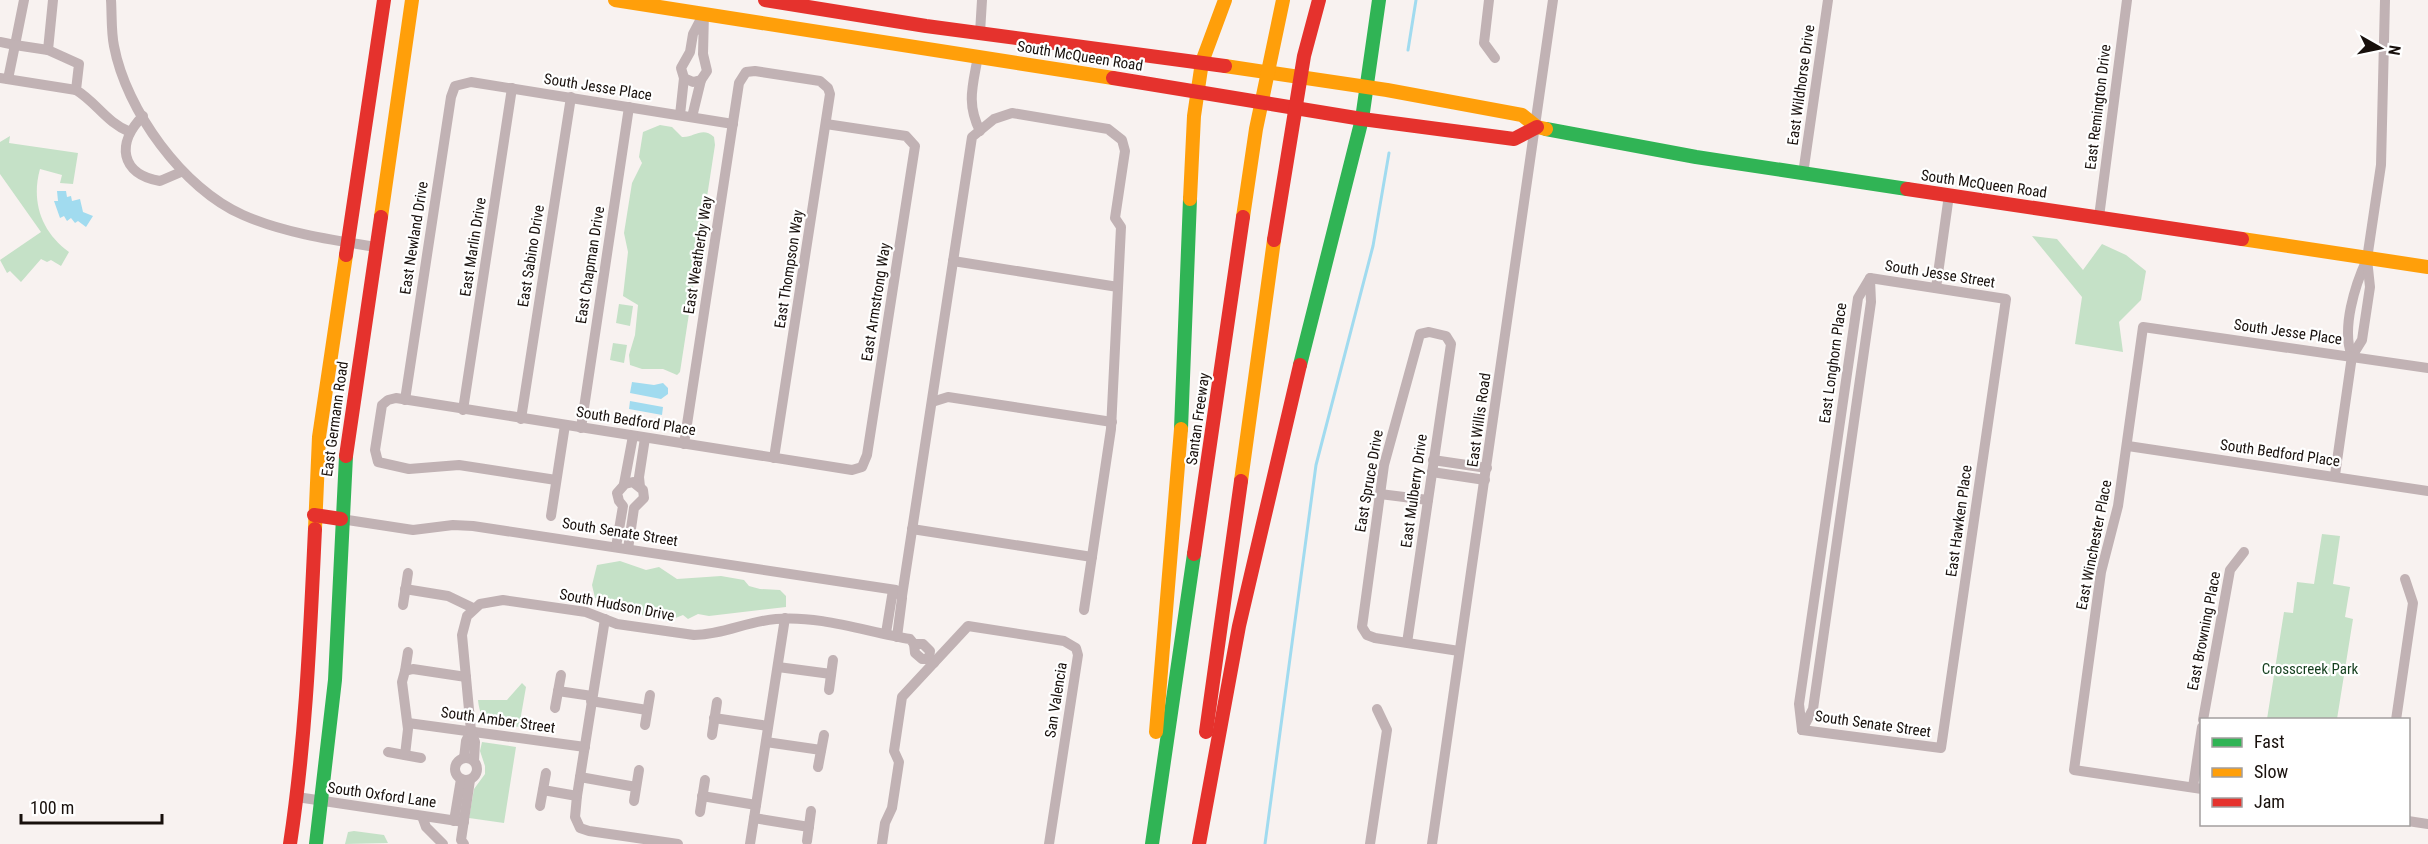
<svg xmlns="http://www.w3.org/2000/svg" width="2428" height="844" font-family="'Roboto Condensed',sans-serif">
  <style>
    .green { fill: #c5e1c7 }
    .water { fill: #a1dbef }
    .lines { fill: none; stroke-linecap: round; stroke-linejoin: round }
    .stream { stroke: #a1dbef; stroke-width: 3 }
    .street { stroke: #c1b2b4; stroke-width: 10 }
    .fast { stroke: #30b455; stroke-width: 14 }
    .slow { stroke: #ff9f0a; stroke-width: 14 }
    .jam { stroke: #e5322d; stroke-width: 14 }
    .labels { text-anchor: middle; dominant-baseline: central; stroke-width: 4.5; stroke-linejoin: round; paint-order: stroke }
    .street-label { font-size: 15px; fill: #18100c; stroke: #fff }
    .park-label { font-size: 15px; fill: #143f1e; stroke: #fff }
  </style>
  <rect width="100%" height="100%" fill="#f8f2f0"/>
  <g class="green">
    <path d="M 660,125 L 672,127 L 682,137 C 694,138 702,126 714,137 L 715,145 L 680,372 L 677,375 L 663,369 L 642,369 L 630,365 L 629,355 L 635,335 L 638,305 L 623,296 L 628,252 L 624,233 L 632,183 L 642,163 L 639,157 L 643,132 Z"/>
    <path d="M 10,136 L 9,143 L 78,153 L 73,184 L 60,183 L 62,175 L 40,169 C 31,201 41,232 69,252 L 61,266 L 51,260 L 47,262 L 41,259 L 21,282 L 10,271 L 7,273 L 0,260 L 41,232 L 0,174 L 0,142 Z"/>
    <polygon points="2032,236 2057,239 2083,270 2102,244 2126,255 2146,271 2141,300 2119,322 2123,352 2075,344 2082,297"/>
    <polygon points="619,304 633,306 630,326 616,323"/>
    <polygon points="613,343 627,345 624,363 610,360"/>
    <polygon points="2322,534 2340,536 2333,584 2350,587 2345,617 2353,619 2337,719 2267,719 2284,612 2293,613 2297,582 2314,584"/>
    <path d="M 620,561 L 646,570 L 659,567 L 677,579 L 721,576 L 744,580 L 749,586 L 760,589 L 780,590 L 786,596 L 786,607 L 709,616 L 698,614 L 688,619 L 683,615 L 668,621 L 644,617 C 631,597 614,604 595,598 L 592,585 L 597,565 Z"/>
    <path d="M 522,683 L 526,687 L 519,727 C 494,723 481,729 478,700 L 507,700 Z"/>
    <polygon points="482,742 516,747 504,823 469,818 474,789 485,774 485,766 480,751"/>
    <polygon points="354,831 384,835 388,843 345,844 348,832"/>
  </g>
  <g class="water">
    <polygon points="57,191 66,191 67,197 71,196 72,201 80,199 83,212 93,216 86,227 78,221 75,223 71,218 67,221 64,216 60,218 54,201 58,201"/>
    <polygon points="632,382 654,385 663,383 668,388 668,394 661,399 630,393"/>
    <polygon points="630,401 663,407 662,415 629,409"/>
  </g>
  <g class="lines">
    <g class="stream">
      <polyline points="1408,50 1416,0"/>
      <polyline points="1265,844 1316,465 1373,246 1389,153"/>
    </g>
    <g class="street">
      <path d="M 53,0 L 48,50 L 79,64 L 76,90 C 96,102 107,123 130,132"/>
      <path d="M 111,0 C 112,15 111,31 114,46 C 126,110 183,189 243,215 C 284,233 332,240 376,247"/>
      <polyline points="1489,0 1484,43 1495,58"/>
      <polygon points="704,13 703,54 707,71 701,80 693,82 684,78 681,68 690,52 693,34"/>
      <polyline points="980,33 982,0"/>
      <polyline points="0,42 15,45 24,0"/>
      <path d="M 978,56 C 973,85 966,103 980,131"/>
      <polyline points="0,78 76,90"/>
      <polyline points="8,79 15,45 48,50"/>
      <polyline points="680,115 684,78"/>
      <path d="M 143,116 C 116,143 120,174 160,181 L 181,172"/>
      <polyline points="692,117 701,80"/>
      <polyline points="1803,174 1828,0"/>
      <polyline points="2099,217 2127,0"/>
      <polyline points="953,261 1118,287"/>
      <polyline points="1936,288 1949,195"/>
      <path d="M 2352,356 C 2341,329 2355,285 2367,259"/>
      <polyline points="405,400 451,97 455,86 471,82 733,124"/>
      <polyline points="932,402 948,397 1112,422"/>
      <polyline points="463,410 512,88"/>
      <polyline points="521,419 571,97"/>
      <polyline points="581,428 629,107"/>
      <polyline points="684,444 739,83 746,72 755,71 820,81 828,88 830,94 774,458"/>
      <polyline points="2128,446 2428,491"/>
      <polyline points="1433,460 1487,468"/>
      <polyline points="1432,472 1485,480"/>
      <polyline points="2335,475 2352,356 2362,340 2370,287 2367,259 2381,165 2385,0"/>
      <polyline points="556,480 459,465 409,469 378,462 375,450 382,405 388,400 396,398 852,470 862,467 867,455 915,146 906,136 826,124"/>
      <polyline points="624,484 633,436"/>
      <polyline points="640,487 639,477 645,438"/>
      <polyline points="1380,494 1428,500"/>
      <polyline points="551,516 565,425"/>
      <polyline points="341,519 413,530 453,525 473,526 896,590 902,598 897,637"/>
      <polyline points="912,529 1092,557"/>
      <polyline points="616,547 623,506 619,501 617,493 625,484 633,482 643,490 644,498 634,508 628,549"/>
      <polyline points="405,589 448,596 473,608"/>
      <polyline points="902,596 972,137 994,119 1012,113 1108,129 1122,140 1125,151 1115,218 1121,227 1111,429 1084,610"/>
      <polyline points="403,605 408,573"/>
      <polyline points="605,619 577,796 575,817 580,828 589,831 678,844"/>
      <polyline points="886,633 893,590"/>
      <polyline points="1407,643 1451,344 1446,336 1429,332 1420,334 1384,465 1362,627 1367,635 1375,638 1459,651"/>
      <polyline points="914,644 915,653 922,659 929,659 934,663"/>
      <polyline points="778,667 831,674"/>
      <polyline points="405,671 408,652"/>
      <polyline points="829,690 833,660"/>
      <polyline points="558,691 592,696"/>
      <polyline points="591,701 647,710"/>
      <polyline points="555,708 561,675"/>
      <polyline points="714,718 768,726"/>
      <polyline points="2203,720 2230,570 2244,552"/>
      <polyline points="2396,720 2413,603 2405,579"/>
      <polyline points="408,723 585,747"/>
      <polyline points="645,725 650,695"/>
      <polyline points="1802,730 1941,748 2006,299 1870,278"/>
      <polyline points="1802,730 1799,704 1858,298 1870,278"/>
      <polyline points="1802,730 1813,709 1871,302 1870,279"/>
      <polyline points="712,735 717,702"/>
      <polyline points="766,742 821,750"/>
      <polyline points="388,752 421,758"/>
      <polyline points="405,755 408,729 402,682 405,671 413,669 466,677"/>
      <circle cx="466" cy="769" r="11"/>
      <polyline points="464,758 466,741 471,731"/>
      <path d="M 474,761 L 475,742 L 471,731 L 462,635 L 467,616 L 480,604 L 503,600 L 586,612 L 617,624 L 694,635 C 722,635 748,621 776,619 C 820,615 867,632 910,639 L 914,644 L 923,644 L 930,651 L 929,659"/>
      <polyline points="818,767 824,735"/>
      <polyline points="580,777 636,787"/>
      <polyline points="2193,787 2202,727"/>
      <polyline points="2202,789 2074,770 2101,572 2118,506 2143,327 2428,368"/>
      <polyline points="543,790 577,796"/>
      <polyline points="702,796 756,805"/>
      <polyline points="297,797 464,822"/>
      <polyline points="634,801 639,770"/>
      <polyline points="540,806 546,773"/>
      <polyline points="700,812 705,780"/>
      <polyline points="422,816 426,827 443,844"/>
      <polyline points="754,818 809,827"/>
      <polyline points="454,821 461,779"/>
      <polyline points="2408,821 2428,824"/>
      <polyline points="807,841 811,811"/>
      <polyline points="464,844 461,840 470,780"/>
      <polyline points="750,844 785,618"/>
      <polyline points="882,844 885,823 892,808 899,762 894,751 902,697 968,626 1064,641 1076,648 1078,655 1049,844"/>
      <polyline points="1370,844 1387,730 1377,709"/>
      <polyline points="1432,844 1553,0"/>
    </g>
    <g class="fast">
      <polyline points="1546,129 1696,157 1907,189"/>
      <polyline points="1300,365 1362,119 1379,0"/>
      <polyline points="1181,429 1190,199"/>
      <polyline points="316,844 335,680 346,456"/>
      <polyline points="1152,844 1194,554"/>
    </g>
    <g class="slow">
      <polyline points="615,0 1113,78"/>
      <polyline points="1225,66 1387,90 1522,115 1537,127 1546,129"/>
      <polyline points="1190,199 1194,116 1202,62 1225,0"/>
      <polyline points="381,217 412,0"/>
      <polyline points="1243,217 1256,129 1283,0"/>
      <polyline points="2242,239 2428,267"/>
      <polyline points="1241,481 1274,240"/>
      <polyline points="315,529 319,437 346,255"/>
      <polyline points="1156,732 1181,429"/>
    </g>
    <g class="jam">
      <polyline points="765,0 926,26 1225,66"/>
      <polyline points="1113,78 1362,119 1514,139 1537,127"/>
      <polyline points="1907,189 2242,239"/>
      <polyline points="1274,240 1304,56 1319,0"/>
      <polyline points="346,255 384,0"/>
      <polyline points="346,456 381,217"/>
      <polyline points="314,515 341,519"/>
      <polyline points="1194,554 1243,217"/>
      <polyline points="1206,732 1241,481"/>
      <path d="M 290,844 C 306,739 310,635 315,529"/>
      <polyline points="1199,844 1239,626 1300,365"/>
    </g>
  </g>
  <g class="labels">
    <g class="street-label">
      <text transform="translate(1080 56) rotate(9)">South McQueen Road</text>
      <text transform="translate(1801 85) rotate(-82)">East Wildhorse Drive</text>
      <text transform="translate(598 87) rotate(9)">South Jesse Place</text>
      <text transform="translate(2098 107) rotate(-83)">East Remington Drive</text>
      <text transform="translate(1984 184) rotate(8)">South McQueen Road</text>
      <text transform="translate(414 238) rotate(-81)">East Newland Drive</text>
      <text transform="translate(473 247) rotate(-81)">East Marlin Drive</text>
      <text transform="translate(698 255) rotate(-81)">East Weatherby Way</text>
      <text transform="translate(531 256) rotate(-81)">East Sabino Drive</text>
      <text transform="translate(590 265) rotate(-81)">East Chapman Drive</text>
      <text transform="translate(789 269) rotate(-81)">East Thompson Way</text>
      <text transform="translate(1940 274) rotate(9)">South Jesse Street</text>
      <text transform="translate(876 302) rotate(-81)">East Armstrong Way</text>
      <text transform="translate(2288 332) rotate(8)">South Jesse Place</text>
      <text transform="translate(1833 363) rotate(-82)">East Longhorn Place</text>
      <text transform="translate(335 419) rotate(-82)">East Germann Road</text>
      <text transform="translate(1198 419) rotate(-82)">Santan Freeway</text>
      <text transform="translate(1479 420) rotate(-82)">East Willis Road</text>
      <text transform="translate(636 421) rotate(9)">South Bedford Place</text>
      <text transform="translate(2280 453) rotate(8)">South Bedford Place</text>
      <text transform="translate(1369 481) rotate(-80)">East Spruce Drive</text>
      <text transform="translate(1414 491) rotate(-82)">East Mulberry Drive</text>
      <text transform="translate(1959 521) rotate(-82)">East Hawken Place</text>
      <text transform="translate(620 532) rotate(9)">South Senate Street</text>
      <text transform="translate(2094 545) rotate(-79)">East Winchester Place</text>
      <text transform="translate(617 605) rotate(11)">South Hudson Drive</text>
      <text transform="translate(2204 631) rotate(-79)">East Browning Place</text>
      <text transform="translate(1056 700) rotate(-81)">San Valencia</text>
      <text transform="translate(498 720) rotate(8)">South Amber Street</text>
      <text transform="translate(1873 724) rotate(8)">South Senate Street</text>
      <text transform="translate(382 795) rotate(8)">South Oxford Lane</text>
    </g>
    <g class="park-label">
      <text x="2310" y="669">Crosscreek Park</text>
    </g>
  </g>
  <rect x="2200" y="718" width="210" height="108" fill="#ffffff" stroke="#a39f9e" stroke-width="1.5"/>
  <rect x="2212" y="738" width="30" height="9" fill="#30b455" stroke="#a39f9e" stroke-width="1.5"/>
  <text x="2254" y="748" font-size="18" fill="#18100c">Fast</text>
  <rect x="2212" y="768" width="30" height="9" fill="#ff9f0a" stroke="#a39f9e" stroke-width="1.5"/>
  <text x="2254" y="778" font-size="18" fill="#18100c">Slow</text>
  <rect x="2212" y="798" width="30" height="9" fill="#e5322d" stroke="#a39f9e" stroke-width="1.5"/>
  <text x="2254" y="808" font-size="18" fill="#18100c">Jam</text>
  <g transform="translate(2380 48) rotate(99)" stroke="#ffffff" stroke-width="4.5" paint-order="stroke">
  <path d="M0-4.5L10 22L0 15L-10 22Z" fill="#18100c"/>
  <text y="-9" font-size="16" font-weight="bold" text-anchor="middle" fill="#18100c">N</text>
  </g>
  <path d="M21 814v9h141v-9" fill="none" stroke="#18100c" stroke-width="3"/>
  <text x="30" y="814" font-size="18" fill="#18100c" stroke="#ffffff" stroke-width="4.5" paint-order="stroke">100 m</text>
</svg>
